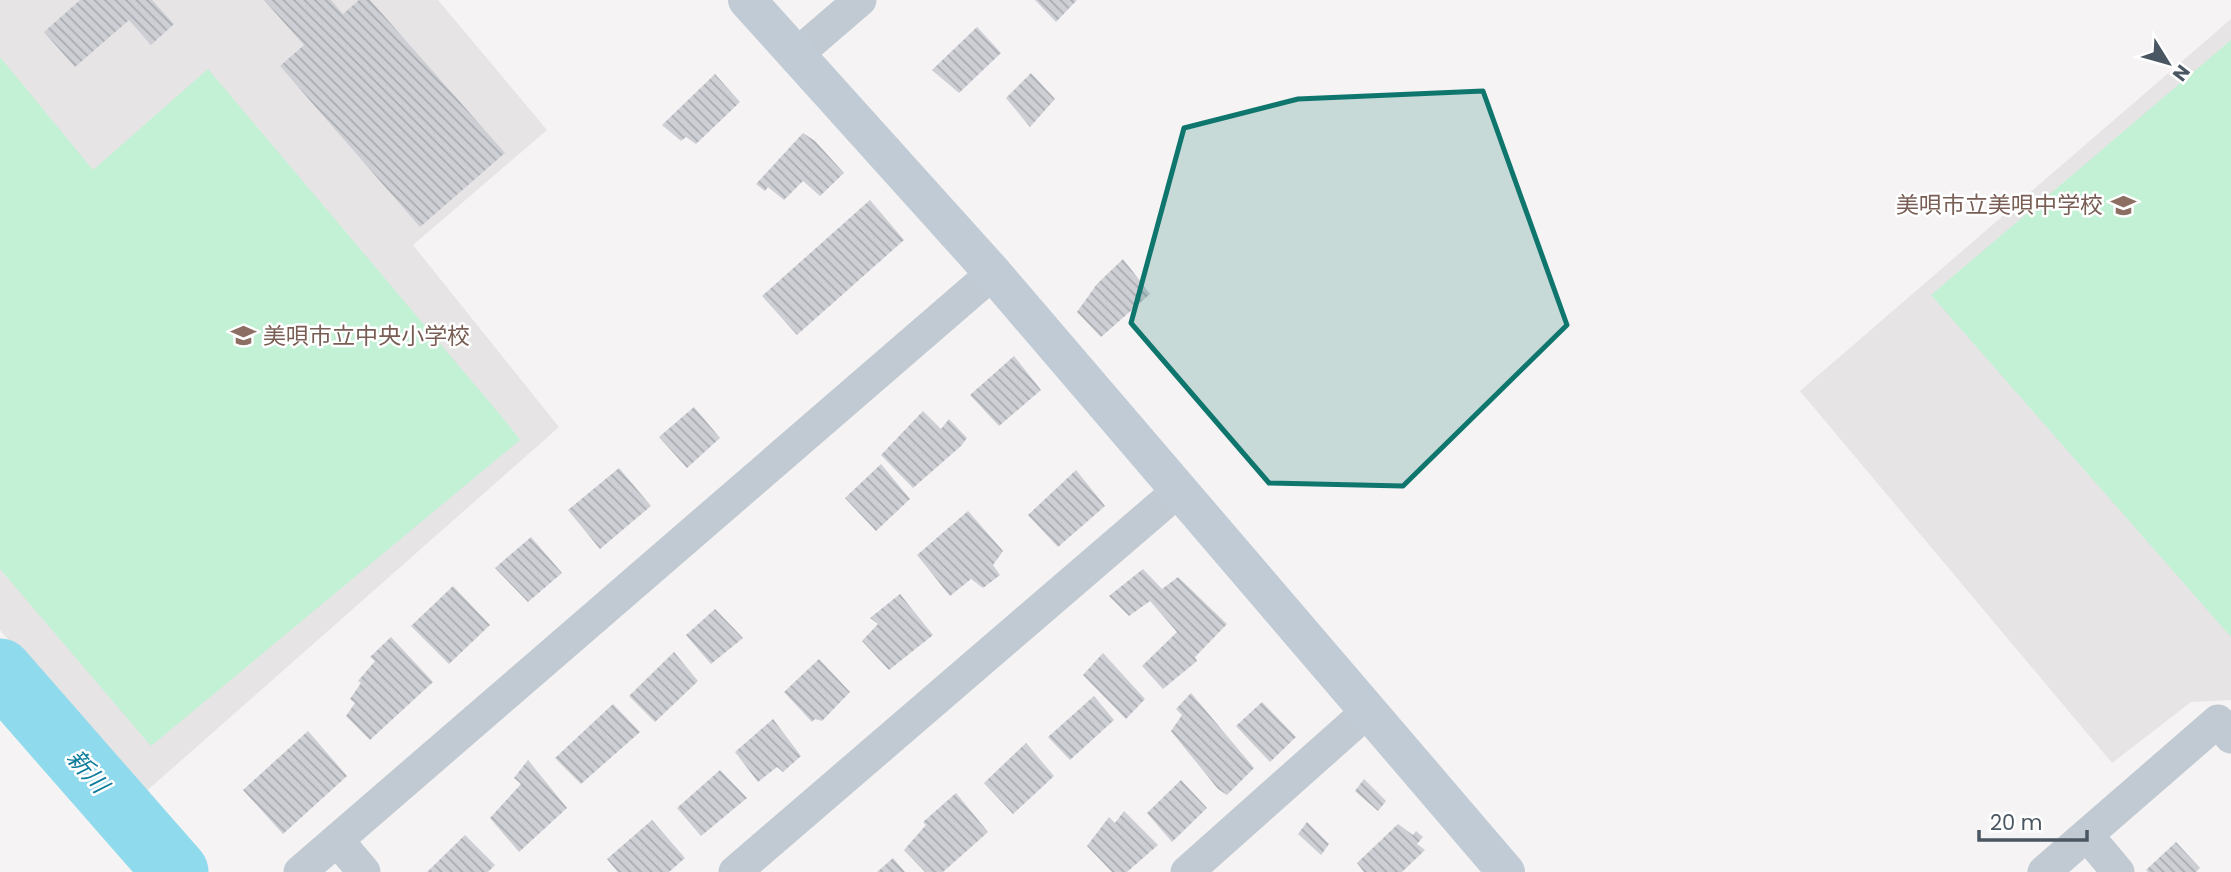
<svg xmlns="http://www.w3.org/2000/svg" width="2231" height="872" font-family="Poppins,'Noto Sans JP',sans-serif">
  <style>
    .education { fill: #e6e4e5 }
    .grass { fill: #c3f1d5 }
    .lines { fill: none; stroke-linecap: round; stroke-linejoin: round }
    .river { stroke: #90daee; stroke-width: 65 }
    .building { fill: url(#building-back-hatch) }
    .street { stroke: #c1cad2; stroke-width: 33 }
    .secondary { stroke: #c1cbd6; stroke-width: 38 }
    .marked { fill: #0f766e; fill-opacity: 0.2; stroke: #0f766e; stroke-width: 5; stroke-linejoin: round }
    .labels { text-anchor: middle; dominant-baseline: central; stroke-width: 5; stroke-linejoin: round; paint-order: stroke }
    .education-label { font-size: 23px; fill: #785e54; stroke: #fff; text-anchor: end }
    .water-label { font-size: 24px; font-style: italic; fill: #0c7c9b; stroke: #fff }
  </style>
  <defs>
    <pattern id="building-back-hatch" width="6" height="6" patternUnits="userSpaceOnUse" patternTransform="scale(1.75)"><rect width="6" height="6" fill="#cdcfd5"/><path d="M-1 5l2 2M0 0l6 6M5-1l2 2" fill="none" stroke="#a8abb0"/></pattern>
  </defs>
  <rect width="100%" height="100%" fill="#f5f3f3"/>
  <g class="education">
    <polygon points="0,0 438,0 547,130 413,245 559,427 142,795 0,630"/>
    <polygon points="2231,19 2231,700 2191,702 2112,763 1800,391"/>
  </g>
  <g class="grass">
    <polygon points="2231,40 2231,637 1931,295"/>
    <polygon points="0,57 93,170 208,69 508,424 520,440 151,746 0,569"/>
  </g>
  <g class="lines">
    <polyline class="river" points="0,671 176,872"/>
  </g>
  <g class="building">
    <polygon points="80,0 152,0 174,24 151,45 129,20 75,67 44,32"/>
    <polygon points="264,0 331,0 343,14 359,0 370,0 505,153 420,227 280,66 304,45"/>
    <polygon points="1035,0 1077,0 1056,22"/>
    <polygon points="977,27 1001,53 959,93 932,70"/>
    <polygon points="1031,73 1055,99 1030,127 1006,98"/>
    <polygon points="715,74 740,102 696,144 686,137 681,141 662,125"/>
    <polygon points="803,133 815,141 844,173 820,196 803,181 784,200 768,187 765,191 756,184"/>
    <polygon points="870,200 904,240 797,335 762,296"/>
    <polygon points="1123,259 1150,294 1101,337 1077,312 1097,284"/>
    <polygon points="1014,356 1041,390 999,426 970,395"/>
    <polygon points="694,407 720,438 687,468 659,437"/>
    <polygon points="923,411 941,429 949,419 967,438 961,446 913,488 881,455"/>
    <polygon points="881,464 910,499 876,531 845,498"/>
    <polygon points="619,468 651,506 600,549 568,510"/>
    <polygon points="1076,470 1105,506 1058,547 1028,515"/>
    <polygon points="968,511 1003,551 993,565 1000,575 983,588 971,579 950,596 917,555"/>
    <polygon points="531,537 562,573 528,602 495,568"/>
    <polygon points="1143,569 1162,589 1178,577 1227,624 1195,657 1197,661 1163,689 1142,666 1177,632 1150,601 1129,616 1109,596"/>
    <polygon points="453,586 490,625 449,664 411,626"/>
    <polygon points="900,594 933,635 889,670 862,641 878,624 870,618"/>
    <polygon points="715,609 743,638 711,664 686,635"/>
    <polygon points="391,637 433,682 370,740 346,716 355,703 350,699 361,683 358,681 375,661 370,657"/>
    <polygon points="674,652 698,681 655,722 629,696"/>
    <polygon points="1103,653 1145,699 1126,719 1083,675"/>
    <polygon points="819,659 850,692 822,721 815,719 812,722 784,692"/>
    <polygon points="1191,693 1254,768 1227,795 1218,789 1171,731 1182,715 1176,709"/>
    <polygon points="1094,696 1114,720 1070,760 1048,737"/>
    <polygon points="1262,702 1296,737 1270,762 1236,726"/>
    <polygon points="613,704 640,732 581,784 555,758"/>
    <polygon points="773,719 801,756 783,772 777,767 758,782 735,752"/>
    <polygon points="308,731 347,776 283,834 243,790"/>
    <polygon points="1026,743 1054,776 1013,814 984,783"/>
    <polygon points="528,760 567,808 519,852 490,818 521,784 514,778"/>
    <polygon points="720,770 747,798 701,836 677,808"/>
    <polygon points="1364,779 1386,801 1378,811 1355,791"/>
    <polygon points="1181,780 1207,808 1172,842 1147,813"/>
    <polygon points="956,793 988,832 943,872 925,872 904,850 926,825 923,822"/>
    <polygon points="1124,811 1158,845 1127,872 1112,872 1087,846 1109,817 1115,823"/>
    <polygon points="652,820 685,858 669,872 618,872 607,859"/>
    <polygon points="1307,822 1329,844 1321,855 1298,834"/>
    <polygon points="1398,824 1413,835 1416,831 1423,837 1417,844 1425,850 1402,872 1364,872 1357,863"/>
    <polygon points="465,835 495,865 488,872 427,872"/>
    <polygon points="2176,842 2200,868 2196,872 2148,872 2146,870"/>
    <polygon points="893,858 905,872 877,872"/>
  </g>
  <g class="lines">
    <g class="street">
      <polyline points="796,55 860,0"/>
      <polyline points="2087,835 2118,872"/>
      <polyline points="337,840 364,872"/>
      <polyline points="300,872 993,273"/>
      <polyline points="735,872 1178,491"/>
      <polyline points="1187,872 1368,711"/>
      <polyline points="2044,872 2218,721 2231,737"/>
    </g>
    <polyline class="secondary" points="747,0 993,273 1506,872"/>
  </g>
  <path class="marked" d="M 1483,91 L 1567,325 L 1403,486 L 1269,483 L 1131,323 L 1184,128 L 1298,99 Z"/>
  <defs>
    <symbol id="school-bare" viewBox="-9 -9 18 18"><path d="M0-5L7-2L0 1L-7-2ZM-4 1L0 2.5L4 1V4Q0 6-4 4Z" fill="#8d6e63" stroke="#fff" stroke-width="2.5" paint-order="stroke"/></symbol>
  </defs>
  <g fill-rule="evenodd">
    <use href="#school-bare" x="2106" y="188" width="35" height="35"/>
    <use href="#school-bare" x="226" y="318" width="35" height="35"/>
  </g>
  <g class="labels">
    <g class="education-label">
      <text x="2103" y="205">美唄市立美唄中学校</text>
      <text x="263" y="336" text-anchor="start">美唄市立中央小学校</text>
    </g>
    <g class="water-label">
      <text transform="translate(88 771) rotate(49)">新川</text>
    </g>
  </g>
  <g transform="translate(2168 63) rotate(127)" stroke="#ffffff" stroke-width="5" paint-order="stroke">
  <path d="M0-5L12 26L0 18L-12 26Z" fill="#4a5661"/>
  <text y="-10" font-size="19" font-weight="bold" text-anchor="middle" fill="#4a5661">N</text>
  </g>
  <path d="M1979 830v10h108v-10" fill="none" stroke="#4a5661" stroke-width="3.5"/>
  <text x="1990" y="830" font-size="21" fill="#4a5661" stroke="#ffffff" stroke-width="5" paint-order="stroke">20 m</text>
</svg>
